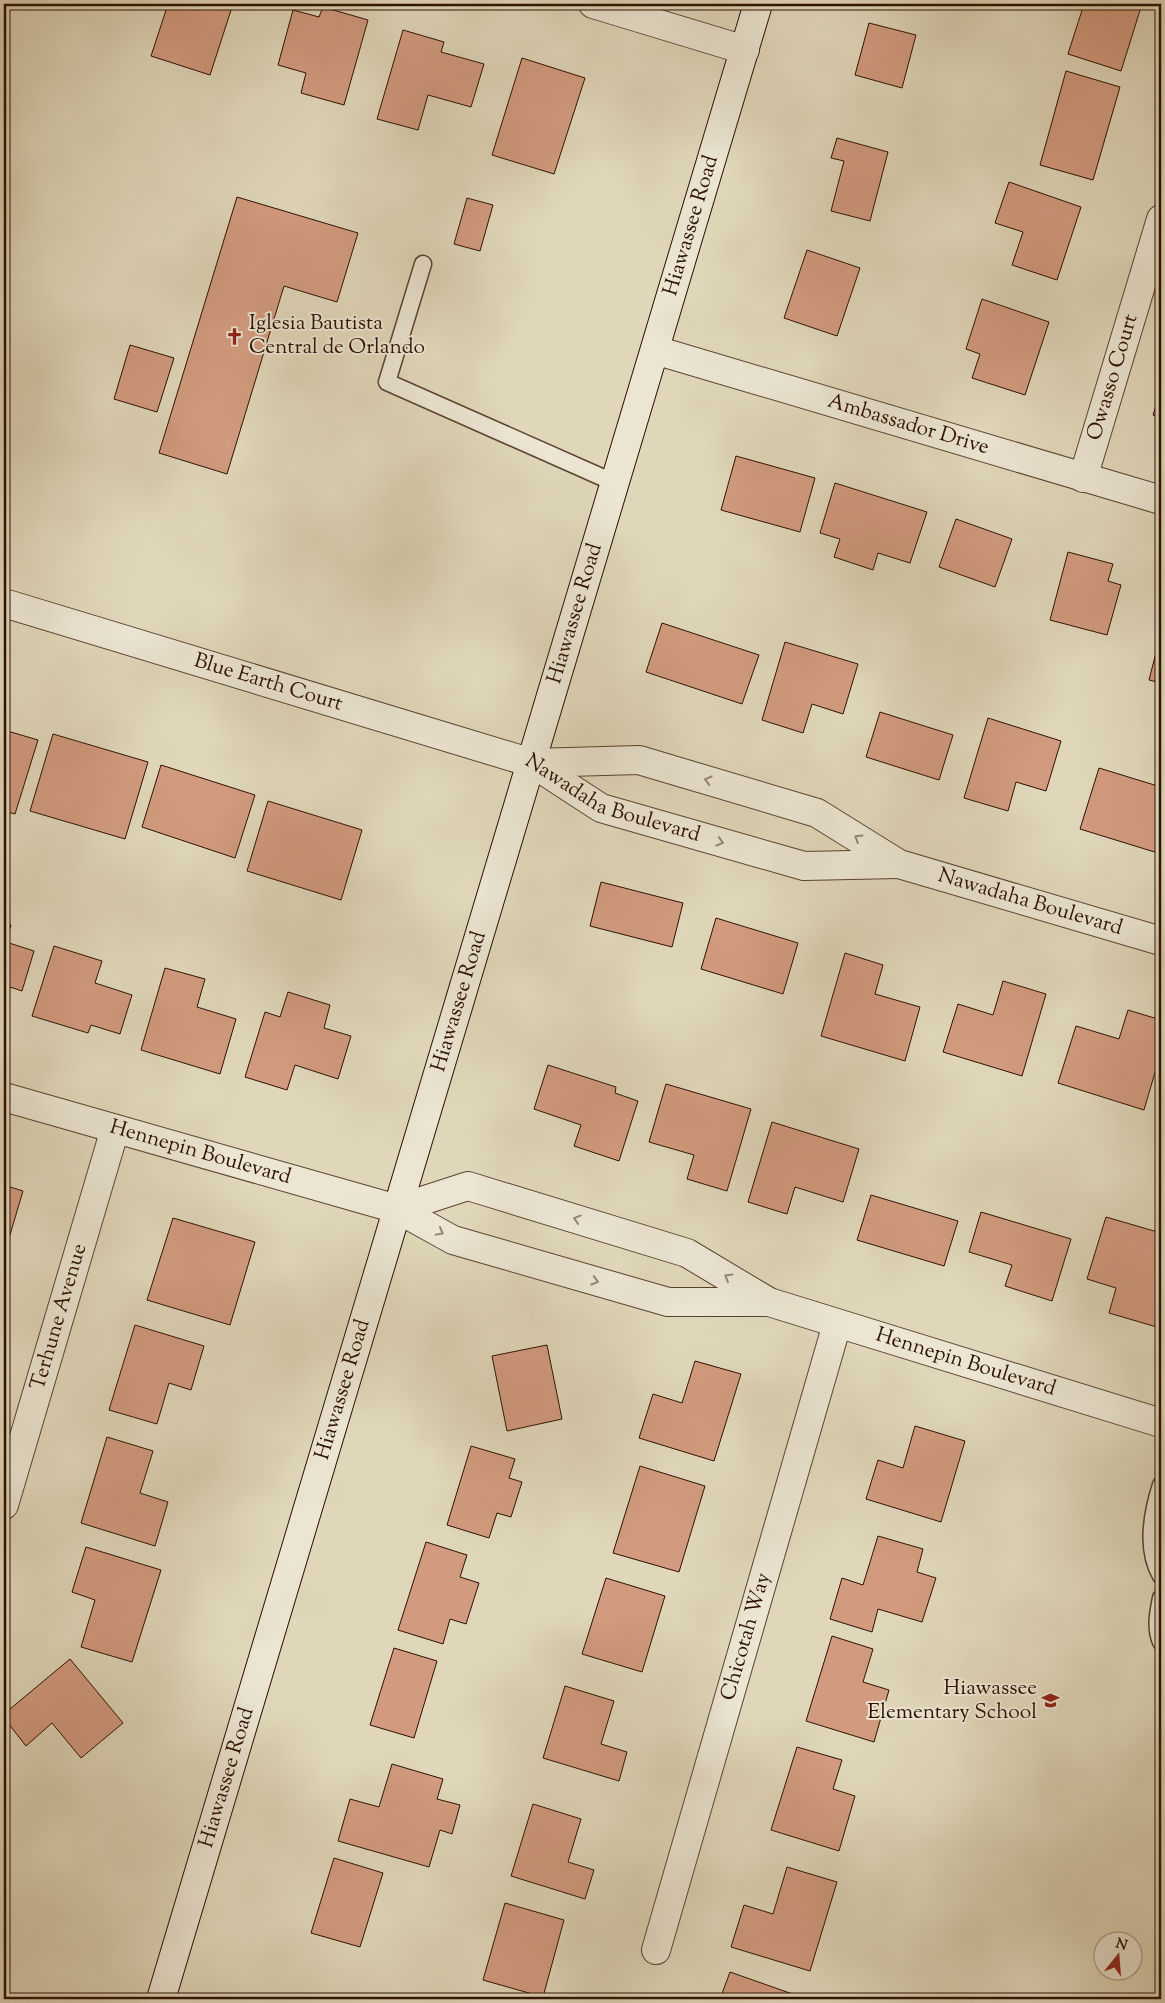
<svg xmlns="http://www.w3.org/2000/svg" width="1165" height="2003" font-family="'Sorts Mill Goudy',serif">
  <style>
    .building { fill: #d29b7f; stroke: #2d1002 }
    .lines { fill: none; stroke-linecap: round; stroke-linejoin: round }
    .lane-casing { stroke: #5a4230; stroke-width: 19 }
    .street-casing { stroke: #5a4230; stroke-width: 30 }
    .secondary-casing { stroke: #2d1002; stroke-width: 30 }
    .lane { stroke: #ebe5d2; stroke-width: 16 }
    .street { stroke: #ebe5d2; stroke-width: 28 }
    .secondary { stroke: #ebe5d2; stroke-width: 28 }
    .oneway { stroke: #968574 }
    .labels { text-anchor: middle; dominant-baseline: central; stroke-width: 4; stroke-linejoin: round; paint-order: stroke }
    .street-label { font-size: 21px; fill: #2d1002; stroke: #ebe5d2 }
    .poi-label { font-size: 21px; fill: #2d1002; stroke: #ebe5d2; text-anchor: start }
  </style>
  <rect width="100%" height="100%" fill="#e0d7ba"/>
  <filter id="stains"><feTurbulence type="fractalNoise" baseFrequency=".004" numOctaves="4"/><feColorMatrix values="0 0 0 0 .2 0 0 0 0 .09 0 0 0 0 .02 0 0 0 .5 -.17"/></filter>
  <radialGradient id="worn" r=".72"><stop offset=".6" stop-color="#630" stop-opacity="0"/><stop offset="1" stop-color="#630" stop-opacity=".3"/></radialGradient>
  <g class="building">
    <polygon points="168,4 233,4 210,75 151,56"/>
    <polygon points="1084,4 1142,4 1121,71 1068,54"/>
    <polygon points="323,7 368,20 344,105 301,93 306,73 278,65 293,10 319,17"/>
    <polygon points="869,23 916,35 902,88 855,75"/>
    <polygon points="403,30 444,42 441,52 484,64 471,107 428,95 418,130 377,119"/>
    <polygon points="522,58 585,78 554,174 492,155"/>
    <polygon points="1066,71 1120,87 1093,180 1040,165"/>
    <polygon points="837,138 888,152 870,221 831,211 844,161 831,158"/>
    <polygon points="1009,182 1081,207 1057,280 1012,265 1023,232 995,223"/>
    <polygon points="237,197 358,233 337,302 284,286 227,474 159,453"/>
    <polygon points="467,198 493,205 480,251 454,244"/>
    <polygon points="807,250 860,268 837,336 784,318"/>
    <polygon points="982,299 1049,322 1025,395 972,378 980,354 966,349"/>
    <polygon points="130,345 174,358 157,412 114,399"/>
    <polygon points="1161,391 1161,418 1153,415"/>
    <polygon points="736,456 815,478 800,532 721,510"/>
    <polygon points="835,483 927,512 910,563 878,553 873,570 834,557 840,539 820,533"/>
    <polygon points="956,519 1012,539 995,587 939,567"/>
    <polygon points="1068,552 1113,564 1108,581 1121,585 1107,635 1050,620"/>
    <polygon points="662,623 759,655 742,704 646,672"/>
    <polygon points="1161,633 1161,683 1149,680"/>
    <polygon points="785,642 858,664 843,714 812,704 803,733 762,720"/>
    <polygon points="880,712 953,735 939,780 866,757"/>
    <polygon points="988,718 1061,741 1046,791 1016,782 1008,811 964,798"/>
    <polygon points="4,730 38,740 15,814 4,811"/>
    <polygon points="53,734 148,762 125,839 30,811"/>
    <polygon points="161,765 255,795 235,858 142,827"/>
    <polygon points="1099,768 1161,787 1158,800 1161,801 1161,854 1080,829"/>
    <polygon points="268,801 362,830 341,900 247,871"/>
    <polygon points="601,882 683,903 672,947 590,926"/>
    <polygon points="716,918 798,943 783,994 701,969"/>
    <polygon points="4,923 11,925 6,942 34,951 22,991 4,985"/>
    <polygon points="54,946 102,961 95,983 132,995 120,1034 91,1025 88,1033 32,1016"/>
    <polygon points="845,953 883,965 875,994 920,1007 905,1061 821,1036"/>
    <polygon points="165,968 205,979 197,1007 236,1019 220,1074 141,1050"/>
    <polygon points="1003,981 1046,994 1022,1076 943,1052 958,1004 993,1015"/>
    <polygon points="288,992 330,1005 324,1028 351,1036 338,1079 295,1065 287,1090 245,1077 265,1012 280,1017"/>
    <polygon points="1128,1010 1161,1020 1161,1052 1144,1110 1058,1083 1076,1026 1119,1039"/>
    <polygon points="548,1065 616,1087 615,1093 638,1101 619,1161 574,1146 581,1125 534,1109"/>
    <polygon points="666,1084 751,1109 727,1191 687,1179 694,1155 649,1142"/>
    <polygon points="772,1122 859,1149 843,1202 795,1187 787,1214 748,1202"/>
    <polygon points="4,1185 23,1191 4,1255"/>
    <polygon points="871,1195 958,1221 944,1266 857,1240"/>
    <polygon points="981,1212 1071,1239 1052,1301 1005,1286 1012,1265 969,1252"/>
    <polygon points="1106,1217 1161,1233 1160,1328 1109,1313 1116,1288 1087,1279"/>
    <polygon points="173,1218 255,1242 230,1325 147,1300"/>
    <polygon points="135,1325 204,1346 191,1390 169,1383 157,1424 109,1410"/>
    <polygon points="547,1345 562,1419 507,1431 492,1356"/>
    <polygon points="695,1361 741,1374 714,1461 639,1438 653,1394 682,1403"/>
    <polygon points="915,1426 965,1441 941,1522 866,1499 878,1460 903,1468"/>
    <polygon points="107,1437 153,1451 140,1493 168,1502 155,1546 81,1523"/>
    <polygon points="471,1446 515,1459 509,1478 522,1482 511,1517 497,1513 489,1538 447,1525"/>
    <polygon points="640,1466 705,1486 679,1572 613,1553"/>
    <polygon points="878,1536 923,1549 917,1572 936,1578 922,1622 878,1609 872,1632 830,1619 842,1578 863,1585"/>
    <polygon points="426,1542 467,1555 460,1577 479,1583 466,1624 450,1619 443,1644 398,1630"/>
    <polygon points="86,1547 161,1570 132,1662 81,1647 95,1600 72,1592"/>
    <polygon points="606,1578 665,1596 642,1672 582,1654"/>
    <polygon points="832,1636 873,1649 863,1682 889,1690 874,1742 806,1721"/>
    <polygon points="394,1648 437,1661 414,1738 370,1725"/>
    <polygon points="70,1659 123,1723 81,1758 52,1723 26,1746 4,1718 4,1714"/>
    <polygon points="565,1686 614,1701 601,1744 627,1752 619,1781 543,1758"/>
    <polygon points="797,1747 842,1760 833,1789 855,1796 839,1851 771,1830"/>
    <polygon points="392,1764 443,1779 437,1799 460,1805 452,1834 440,1830 429,1867 338,1841 350,1799 379,1807"/>
    <polygon points="533,1804 581,1819 568,1862 594,1870 585,1899 511,1876"/>
    <polygon points="334,1858 383,1873 360,1947 311,1933"/>
    <polygon points="787,1867 837,1882 810,1971 731,1947 744,1905 773,1914"/>
    <polygon points="505,1903 564,1920 543,1997 483,1980"/>
    <polygon points="730,1972 801,1997 800,1999 720,1999"/>
    <polygon points="4,1986 5,1986 8,1999 4,1999"/>
  </g>
  <g class="lines">
    <defs>
      <g id="lane">
        <polyline points="423,264 387,382 615,483"/>
        <path d="M 1161,1485 C 1152,1513 1145,1549 1161,1576"/>
        <path d="M 1161,1598 C 1158,1613 1155,1628 1161,1642"/>
      </g>
      <g id="street">
        <polyline points="593,4 745,50"/>
        <path id="s1" d="M 655,350 L 1161,500"/>
        <path id="s2" d="M 1083,478 L 1161,219"/>
        <path id="s3" d="M 4,603 L 532,763 L 601,808 L 804,866 L 899,864"/>
        <path id="s4" d="M 532,763 L 639,760 L 817,813 L 899,864 L 1161,941"/>
        <path id="s5" d="M 4,1097 L 397,1209 L 453,1240 L 668,1302 L 769,1302"/>
        <path id="s6" d="M 397,1209 L 468,1186 L 687,1253 L 769,1302 L 1161,1423"/>
        <path id="s7" d="M 4,1505 L 115,1129"/>
        <path id="s8" d="M 656,1950 L 837,1324"/>
      </g>
      <g id="secondary">
        <path id="s9" d="M 161,1999 L 758,4"/>
      </g>
    </defs>
    <use href="#lane" class="lane-casing"/>
    <use href="#street" class="street-casing"/>
    <use href="#secondary" class="secondary-casing"/>
    <use href="#lane" class="lane"/>
    <use href="#street" class="street"/>
    <use href="#secondary" class="secondary"/>
  </g>
  <defs><path id="oneway-chevron" d="M-2-3.5L2.5 0L-2 3.5" fill="none" stroke-width="1.6" stroke-linecap="round" stroke-linejoin="round" transform="scale(1.25)"/></defs>
  <g class="oneway">
    <use href="#oneway-chevron" transform="translate(708 780) rotate(-164)"/>
    <use href="#oneway-chevron" transform="translate(858 838) rotate(-148)"/>
    <use href="#oneway-chevron" transform="translate(720 842) rotate(16)"/>
    <use href="#oneway-chevron" transform="translate(577 1219) rotate(-163)"/>
    <use href="#oneway-chevron" transform="translate(440 1232) rotate(29)"/>
    <use href="#oneway-chevron" transform="translate(728 1277) rotate(-149)"/>
    <use href="#oneway-chevron" transform="translate(595 1281) rotate(16)"/>
  </g>
  <defs>
    <symbol id="church-bare" viewBox="-9 -9 18 18"><path d="M-1.2-6h2.4v3.5h3.3v2.4h-3.3V6h-2.4V-.1h-3.3v-2.4h3.3Z" fill="#8f2418" stroke="#ebe5d2" stroke-width="2.5" paint-order="stroke"/></symbol>
    <symbol id="school-bare" viewBox="-9 -9 18 18"><path d="M0-5L7-2L0 1L-7-2ZM-4 1L0 2.5L4 1V4Q0 6-4 4Z" fill="#8f2418" stroke="#ebe5d2" stroke-width="2.5" paint-order="stroke"/></symbol>
  </defs>
  <g fill-rule="evenodd">
    <use href="#church-bare" x="222" y="324" width="25" height="25"/>
    <use href="#school-bare" x="1038" y="1688" width="25" height="25"/>
  </g>
  <g class="labels">
    <g class="street-label">
      <text stroke="none"><textPath href="#s9" startOffset="1851">Hiawassee Road</textPath></text>
      <text stroke="none"><textPath href="#s2" startOffset="105">Owasso Court</textPath></text>
      <text stroke="none"><textPath href="#s1" startOffset="264">Ambassador Drive</textPath></text>
      <text stroke="none"><textPath href="#s9" startOffset="1446">Hiawassee Road</textPath></text>
      <text stroke="none"><textPath href="#s3" startOffset="276">Blue Earth Court</textPath></text>
      <text stroke="none"><textPath href="#s3" startOffset="641">Nawadaha Boulevard</textPath></text>
      <text stroke="none"><textPath href="#s4" startOffset="526">Nawadaha Boulevard</textPath></text>
      <text stroke="none"><textPath href="#s9" startOffset="1041">Hiawassee Road</textPath></text>
      <text stroke="none"><textPath href="#s5" startOffset="204">Hennepin Boulevard</textPath></text>
      <text stroke="none"><textPath href="#s7" startOffset="196">Terhune Avenue</textPath></text>
      <text stroke="none"><textPath href="#s6" startOffset="605">Hennepin Boulevard</textPath></text>
      <text stroke="none"><textPath href="#s9" startOffset="636">Hiawassee Road</textPath></text>
      <text stroke="none"><textPath href="#s8" startOffset="326">Chicotah Way</textPath></text>
      <text stroke="none"><textPath href="#s9" startOffset="231">Hiawassee Road</textPath></text>
    </g>
    <g class="poi-label">
      <text x="249" y="324">Iglesia Bautista<tspan x="249" dy="24">Central de Orlando</tspan></text>
      <text x="1037" y="1689" text-anchor="end">Hiawassee<tspan x="1037" dy="24">Elementary School</tspan></text>
    </g>
  </g>
  <rect width="1165" height="2003" fill="none" stroke="#e0d7ba" stroke-width="20"/>
  <rect x="5" y="5" width="1155" height="1993" fill="none" stroke="#2d1002" stroke-width="2.5"/>
  <rect x="10" y="10" width="1145" height="1983" fill="none" stroke="#2d1002"/>
  <g transform="translate(1118 1956) rotate(17)"><circle r="24" fill="#ebe5d2" stroke="#9f907f"/>
  <path d="M0-4L9 19L0 12L-9 19Z" fill="#8f2418"/>
  <text y="-8" font-size="14" font-weight="bold" text-anchor="middle" fill="#2d1002">N</text>
  </g>
  <rect width="100%" height="100%" filter="url(#stains)"/>
  <rect width="100%" height="100%" fill="url(#worn)"/>
</svg>
